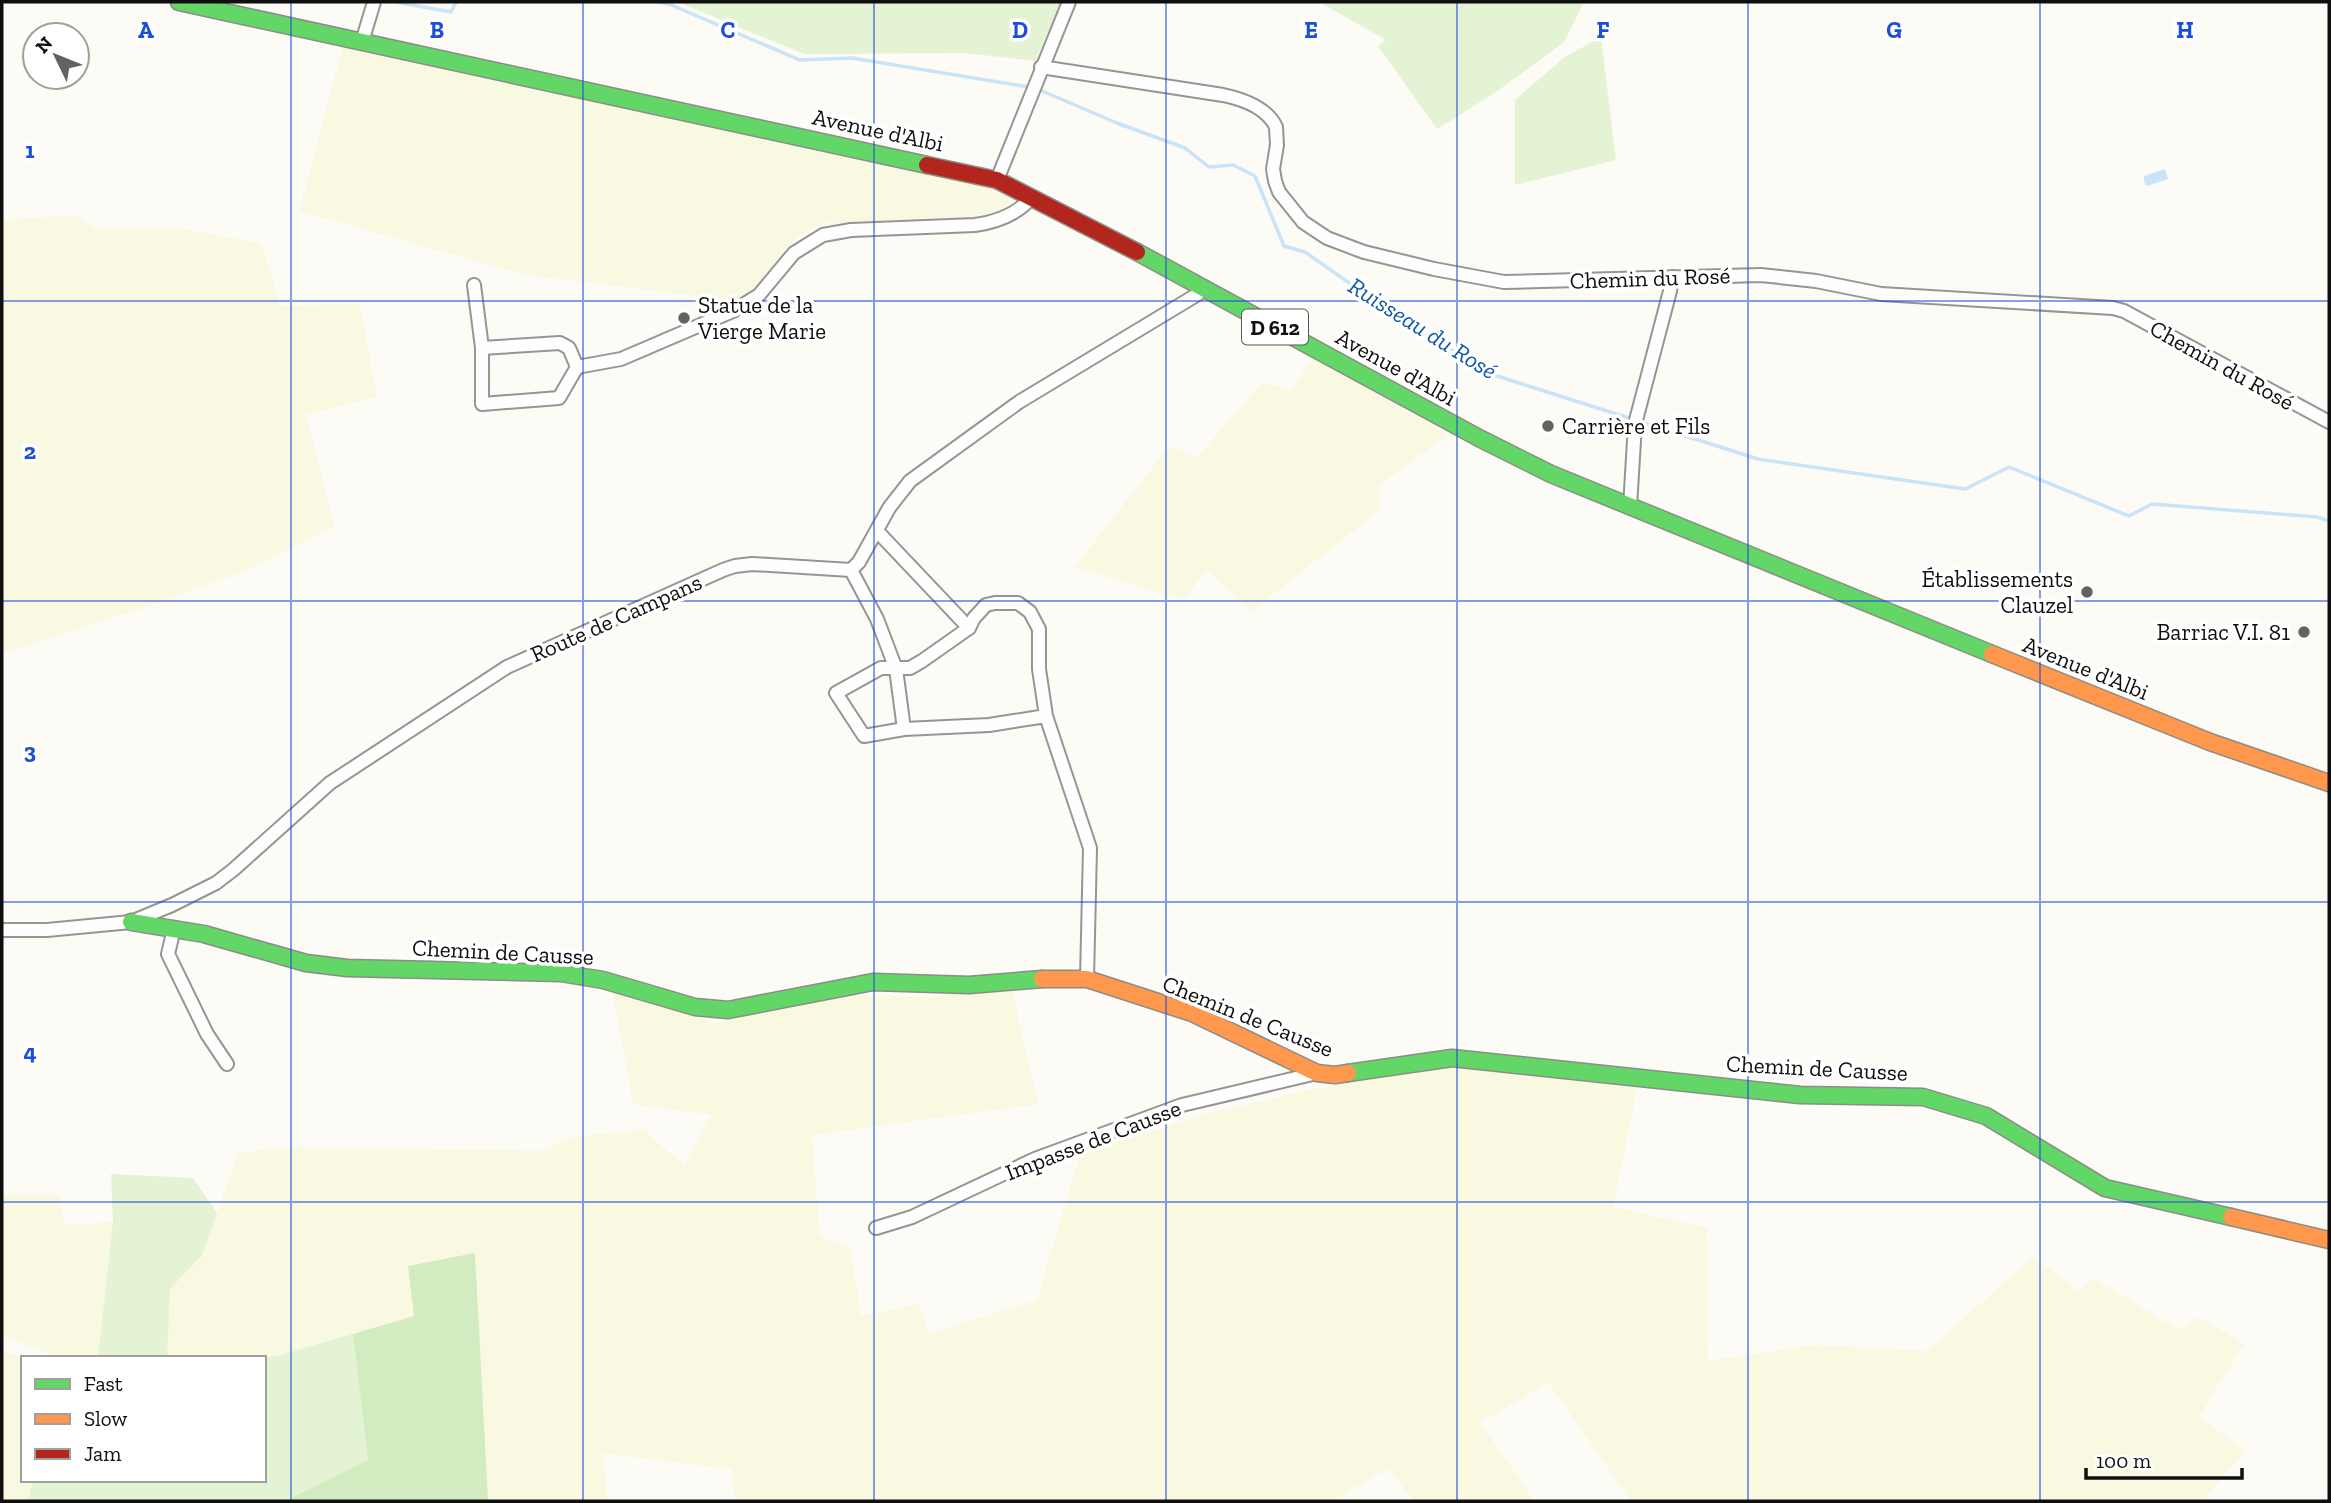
<svg xmlns="http://www.w3.org/2000/svg" width="2331" height="1503" font-family="'Zilla Slab',serif">
  <style>
    .farmland { fill: #f9f9e1 }
    .green { fill: #e3f3d3 }
    .forest { fill: #d2ebc1 }
    .water { fill: #c9e3f8 }
    .lines { fill: none; stroke-linecap: round; stroke-linejoin: round }
    .stream { stroke: #c9e3f8; stroke-width: 3.5 }
    .street-casing { stroke: #969593; stroke-width: 16 }
    .fast-casing { stroke: #8c8c89; stroke-width: 19 }
    .slow-casing { stroke: #8c8c89; stroke-width: 19 }
    .jam-casing { stroke: #8c8c89; stroke-width: 19 }
    .street { stroke: #fffefe; stroke-width: 12 }
    .fast { stroke: #63d668; stroke-width: 16 }
    .slow { stroke: #ff974d; stroke-width: 16 }
    .jam { stroke: #b3261e; stroke-width: 16 }
    .grid { fill: none; stroke: #1d4ed8; stroke-width: 2; stroke-opacity: 0.55 }
    .poi-dot { fill: #626260; stroke: #fff; stroke-width: 2.5 }
    .labels { text-anchor: middle; dominant-baseline: central; stroke-width: 7; stroke-linejoin: round; paint-order: stroke }
    .shield { fill: #fff; stroke: #575757; stroke-width: 2 }
    .shield-label { font-size: 21px; font-weight: bold; fill: #0f0f0f }
    .street-label { font-size: 23px; fill: #0f0f0f; stroke: #fff }
    .poi-label { font-size: 23px; fill: #0f0f0f; stroke: #fff; text-anchor: start }
    .water-label { font-size: 24px; font-style: italic; fill: #1159a9; stroke: #fff }
    .grid-label { font-size: 23px; text-anchor: middle; font-weight: bold; fill: #1d4ed8; stroke: #fff; stroke-width: 7; stroke-linejoin: round; paint-order: stroke }
  </style>
  <rect width="100%" height="100%" fill="#fcfbf5"/>
  <g class="farmland">
    <polygon points="343,46 969,182 1016,198 1004,207 982,216 826,223 810,229 793,241 760,282 747,294 730,300 526,275 299,211"/>
    <polygon points="76,215 94,228 178,228 262,244 280,306 360,304 377,397 306,414 334,527 244,571 146,607 2,653 2,220"/>
    <polygon points="1313,357 1448,435 1379,485 1380,510 1252,611 1206,570 1184,600 1075,567 1169,446 1196,458 1262,383 1292,390"/>
    <polygon points="1011,985 1038,1104 812,1135 820,1237 851,1249 861,1316 919,1304 929,1334 1037,1300 1080,1154 1211,1113 1339,1083 1407,1075 1453,1065 1637,1088 1613,1207 1707,1228 1708,1361 1815,1345 1927,1351 2033,1257 2079,1291 2093,1278 2179,1330 2199,1317 2244,1344 2199,1416 2246,1451 2206,1496 2209,1501 1631,1501 1549,1383 1480,1422 1534,1501 1414,1501 1388,1468 1333,1501 735,1501 731,1469 603,1453 608,1501 488,1501 475,1253 409,1266 414,1316 280,1356 264,1358 167,1358 170,1289 202,1255 238,1153 287,1147 543,1151 572,1137 644,1130 684,1166 712,1115 633,1104 612,990 715,1023 845,995 934,997"/>
    <polygon points="2,1195 59,1195 64,1225 113,1222 98,1358 63,1358 2,1336"/>
    <polygon points="2,1351 26,1358 23,1358 23,1480 33,1480 28,1501 2,1501"/>
  </g>
  <g class="green">
    <polygon points="678,2 1061,2 1035,61 965,53 804,54"/>
    <polygon points="1319,2 1584,2 1564,42 1496,92 1437,129 1378,46 1386,40"/>
    <polygon points="1601,37 1616,160 1515,185 1515,100 1565,57"/>
    <polygon points="111,1174 193,1178 217,1213 202,1255 170,1289 167,1358 98,1358 113,1222"/>
    <polygon points="353,1334 368,1460 285,1501 28,1501 33,1480 264,1480 264,1358 280,1355"/>
  </g>
  <polygon class="forest" points="475,1253 488,1501 285,1501 368,1460 353,1334 414,1316 408,1266"/>
  <polygon class="water" points="2165,169 2168,179 2147,186 2144,182 2144,176"/>
  <g class="lines">
    <g class="stream">
      <polyline points="396,2 451,12 456,2"/>
      <polyline points="657,2 669,4 800,60 852,58 1035,88 1117,123 1185,148 1209,167 1233,165 1255,176 1284,246 1305,252 1415,329 1494,375 1758,459 1965,489 2009,467 2129,516 2152,504 2317,517 2329,521"/>
    </g>
    <defs>
      <g id="street">
        <polyline points="362,42 374,2"/>
        <path d="M 1041,67 L 1223,95 C 1242,99 1267,108 1276,127 L 1277,145 L 1273,169 L 1275,181 L 1279,192 L 1303,222 L 1327,238 L 1364,252 L 1434,269 L 1504,282 L 1761,275 L 1816,281 L 1881,294 L 2113,308 L 2124,311 L 2329,422"/>
        <polyline points="997,180 1069,2"/>
        <polyline points="474,285 482,348 482,404 559,398 577,367"/>
        <polyline points="482,348 560,343 569,348 577,367"/>
        <path d="M 577,367 L 621,359 L 733,311 L 759,295 L 794,253 L 823,235 L 851,230 L 975,225 C 996,222 1017,215 1032,197"/>
        <polyline points="1630,507 1635,424 1670,291 1672,277"/>
        <polyline points="877,531 969,628"/>
        <polyline points="851,570 877,619 896,669 904,729"/>
        <polyline points="1046,716 989,725 904,729 864,736 836,693 881,668 910,668 922,661 969,628 974,618 986,605 995,603 1018,603 1030,612 1039,629 1039,669 1046,716 1090,848 1087,979"/>
        <polyline points="174,929 168,954 207,1034 227,1064"/>
        <polyline points="2,930 47,930 131,922 172,905 216,883 233,870 330,783 507,667 723,570 735,566 752,564 851,570 859,562 889,508 910,481 1019,402 1198,294 1204,287"/>
        <polyline points="876,1228 912,1217 1035,1159 1182,1105 1317,1073"/>
      </g>
      <g id="fast">
        <polyline points="179,2 927,165"/>
        <polyline points="1137,252 1479,438 1551,474 1992,654"/>
        <polyline points="131,922 204,934 306,963 347,968 561,973 603,980 695,1007 728,1010 873,982 969,985 1042,979"/>
        <polyline points="1348,1073 1452,1058 1800,1095 1923,1097 1986,1116 2105,1188 2231,1217"/>
      </g>
      <g id="slow">
        <polyline points="1992,654 2210,742 2329,783"/>
        <polyline points="1042,979 1087,979 1192,1013 1317,1073 1335,1075 1348,1073"/>
        <polyline points="2231,1217 2329,1240"/>
      </g>
      <polyline id="jam" points="927,165 997,180 1137,252"/>
    </defs>
    <use href="#street" class="street-casing"/>
    <use href="#fast" class="fast-casing"/>
    <use href="#slow" class="slow-casing"/>
    <use href="#jam" class="jam-casing"/>
    <use href="#street" class="street"/>
    <use href="#fast" class="fast"/>
    <use href="#slow" class="slow"/>
    <use href="#jam" class="jam"/>
  </g>
  <path class="grid" d="M 291,2 L 291,1501M 583,2 L 583,1501M 874,2 L 874,1501M 1166,2 L 1166,1501M 1457,2 L 1457,1501M 1748,2 L 1748,1501M 2040,2 L 2040,1501M 2,301 L 2329,301M 2,601 L 2329,601M 2,902 L 2329,902M 2,1202 L 2329,1202"/>
  <g class="poi-dot">
    <circle cx="684" cy="318" r="7"/>
    <circle cx="1548" cy="426" r="7"/>
    <circle cx="2087" cy="592" r="7"/>
    <circle cx="2304" cy="632" r="7"/>
  </g>
  <g class="labels">
    <rect class="shield" x="1242" y="309.5" width="66" height="35" rx="5"/>
    <g class="shield-label">
      <text x="1275" y="327">D 612</text>
    </g>
    <g class="street-label">
      <text transform="translate(878 130) rotate(12)">Avenue d'Albi</text>
      <text transform="translate(1650 278) rotate(-2)">Chemin du Rosé</text>
      <text transform="translate(2222 365) rotate(29)">Chemin du Rosé</text>
      <text transform="translate(1396 367) rotate(29)">Avenue d'Albi</text>
      <text transform="translate(616 618) rotate(-24)">Route de Campans</text>
      <text transform="translate(2086 668) rotate(22)">Avenue d'Albi</text>
      <text transform="translate(503 952) rotate(3)">Chemin de Causse</text>
      <text transform="translate(1248 1016) rotate(22)">Chemin de Causse</text>
      <text transform="translate(1817 1068) rotate(3)">Chemin de Causse</text>
      <text transform="translate(1093 1140) rotate(-21)">Impasse de Causse</text>
    </g>
    <g class="poi-label">
      <text x="698" y="305">Statue de la<tspan x="698" dy="26">Vierge Marie</tspan></text>
      <text x="1562" y="426">Carrière et Fils</text>
      <text x="2073" y="579" text-anchor="end">Établissements<tspan x="2073" dy="26">Clauzel</tspan></text>
      <text x="2290" y="632" text-anchor="end">Barriac V.I. 81</text>
    </g>
    <g class="water-label">
      <text transform="translate(1423 328) rotate(32)">Ruisseau du Rosé</text>
    </g>
  </g>
  <g class="grid-label">
    <text x="146" y="38">A</text>
    <text x="437" y="38">B</text>
    <text x="728" y="38">C</text>
    <text x="1020" y="38">D</text>
    <text x="1311" y="38">E</text>
    <text x="1603" y="38">F</text>
    <text x="1894" y="38">G</text>
    <text x="2185" y="38">H</text>
    <text x="30" y="158">1</text>
    <text x="30" y="459">2</text>
    <text x="30" y="759">3</text>
    <text x="30" y="1060">4</text>
  </g>
  <rect width="2331" height="1503" fill="none" stroke="#0f0f0f" stroke-width="7"/>
  <rect x="21" y="1356" width="245" height="126" fill="#ffffff" stroke="#9f9f9f" stroke-width="2"/>
  <rect x="35" y="1379" width="35" height="10" fill="#63d668" stroke="#9f9f9f" stroke-width="2"/>
  <text x="84" y="1391" font-size="21" fill="#0f0f0f">Fast</text>
  <rect x="35" y="1414" width="35" height="10" fill="#ff974d" stroke="#9f9f9f" stroke-width="2"/>
  <text x="84" y="1426" font-size="21" fill="#0f0f0f">Slow</text>
  <rect x="35" y="1449" width="35" height="10" fill="#b3261e" stroke="#9f9f9f" stroke-width="2"/>
  <text x="84" y="1461" font-size="21" fill="#0f0f0f">Jam</text>
  <g transform="translate(56 56) rotate(313)"><circle r="33" fill="#ffffff" stroke="#9f9f9f" stroke-width="2"/>
  <path d="M0-5L12 26L0 18L-12 26Z" fill="#626260"/>
  <text y="-10" font-size="19" font-weight="bold" text-anchor="middle" fill="#0f0f0f">N</text>
  </g>
  <path d="M2086 1468v10h156v-10" fill="none" stroke="#0f0f0f" stroke-width="3.5"/>
  <text x="2096" y="1468" font-size="21" fill="#0f0f0f" stroke="#ffffff" stroke-width="5" paint-order="stroke">100 m</text>
</svg>
